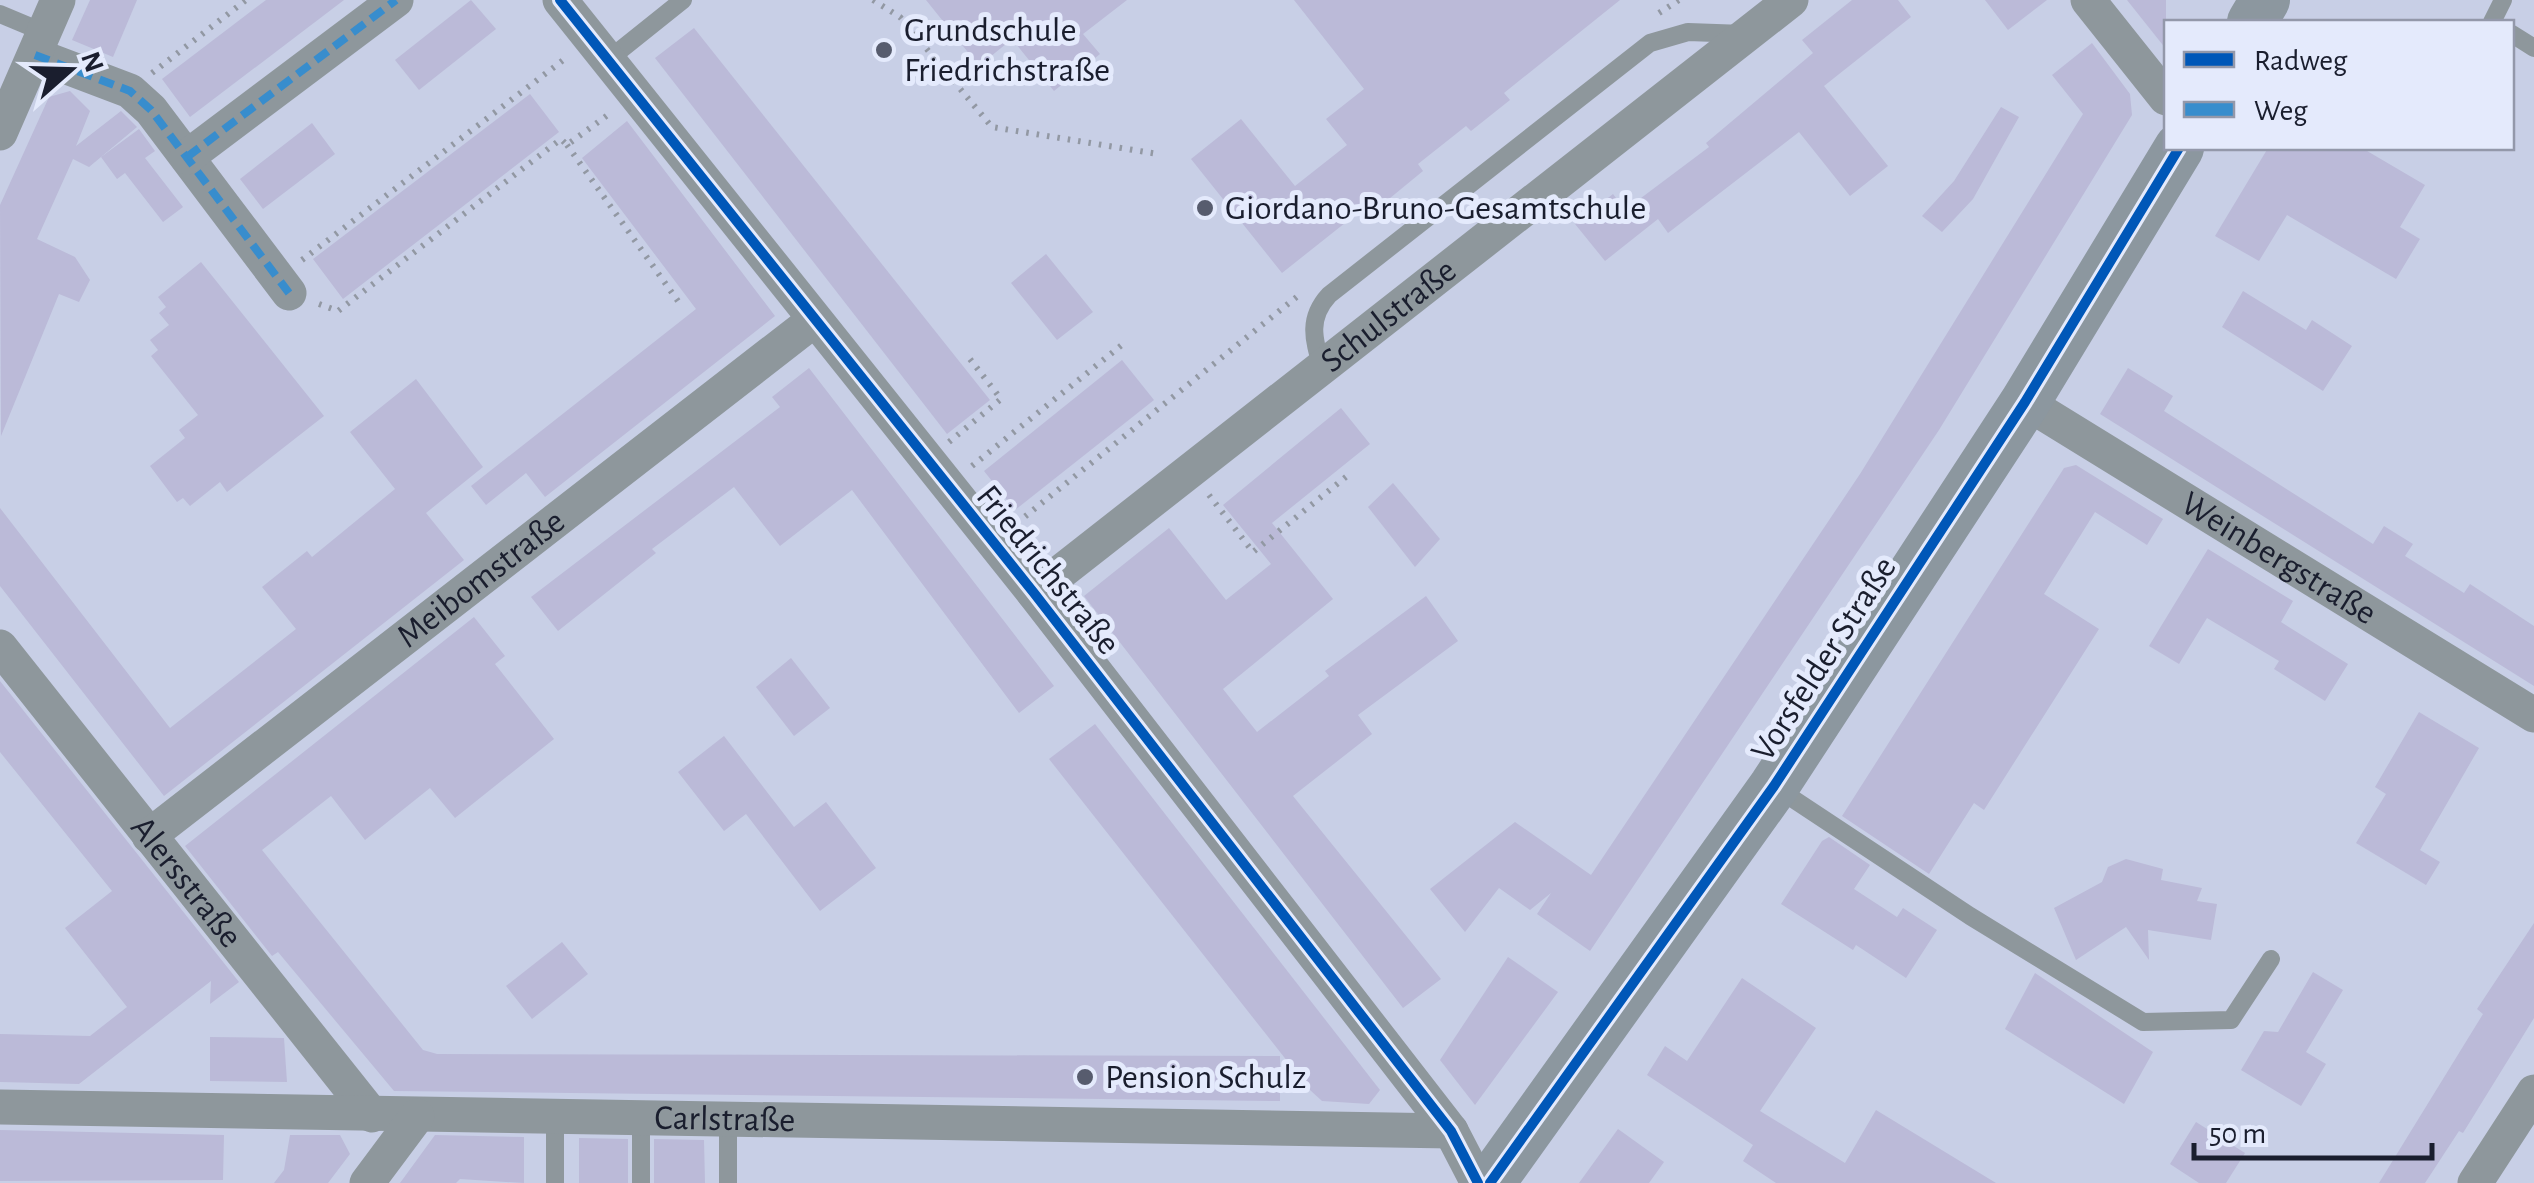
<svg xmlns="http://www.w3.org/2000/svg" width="2534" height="1183" font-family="'Alegreya Sans',sans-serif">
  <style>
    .building { fill: #bbbad8 }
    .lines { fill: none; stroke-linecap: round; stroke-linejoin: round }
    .path { stroke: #9298a3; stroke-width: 6; stroke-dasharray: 2.5 8; stroke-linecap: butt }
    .lane { stroke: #8e979c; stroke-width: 18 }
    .street { stroke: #8e979c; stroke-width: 35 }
    .secondary { stroke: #8c979f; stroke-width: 50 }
    .quiet { stroke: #388dcd; stroke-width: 8; stroke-dasharray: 15 8; stroke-linecap: butt }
    .cycleway-casing { stroke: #e4eafc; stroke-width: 16 }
    .cycleway { stroke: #0057b8; stroke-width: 10 }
    .poi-dot { fill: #575c6e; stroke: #e4eafc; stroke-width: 4 }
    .labels { text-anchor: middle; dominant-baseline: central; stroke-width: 10; stroke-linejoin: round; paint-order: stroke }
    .poi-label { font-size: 35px; fill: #1a1e2e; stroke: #e4eafc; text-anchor: start }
    .street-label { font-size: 35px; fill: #1a1e2e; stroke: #e4eafc }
  </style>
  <rect width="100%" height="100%" fill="#c8cfe6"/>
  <g class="building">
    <polygon points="90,0 137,0 113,57 72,40"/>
    <polygon points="266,0 344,0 190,117 162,79"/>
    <polygon points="471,0 496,29 419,90 395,60"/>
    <polygon points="926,0 1127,0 1083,34 1100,54 1054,91 1012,39 979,66"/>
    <polygon points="1294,0 1620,0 1504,93 1510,100 1471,131 1466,126 1418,164 1423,171 1384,203 1379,196 1282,273 1191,159 1241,119 1295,186 1347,145 1326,119 1364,89"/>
    <polygon points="1852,0 1898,0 1911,17 1824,86 1888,166 1850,196 1799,132 1668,233 1658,219 1605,261 1575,224 1613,194 1625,210 1709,147 1706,143 1813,53 1802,40"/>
    <polygon points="1985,0 2047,0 2008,30"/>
    <polygon points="2127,0 2166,0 2166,49"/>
    <polygon points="694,28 990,400 947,434 655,58"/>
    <polygon points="2092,43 2130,94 2132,115 1939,430 1590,951 1537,914 1551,893 1530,910 1499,888 1465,932 1430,889 1515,822 1591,875 1860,474 2073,130 2083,114 2052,75"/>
    <polygon points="70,91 90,111 76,146 121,111 137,127 89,167 73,159 37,239 75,257 90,280 79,302 59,294 1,436 0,205 49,97"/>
    <polygon points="530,94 559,132 343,299 313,259"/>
    <polygon points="2001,107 2019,117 1973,199 1942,232 1922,216 1954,181"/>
    <polygon points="627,121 775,316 545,497 526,473 486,505 471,486 696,309 582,158"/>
    <polygon points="312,123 335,154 263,209 240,179"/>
    <polygon points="139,129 155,151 145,158 183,207 163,222 125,173 117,179 101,157"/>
    <polygon points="2268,148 2362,148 2425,185 2400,227 2420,239 2396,279 2287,215 2259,261 2215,236"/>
    <polygon points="1046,254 1093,312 1057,340 1011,283"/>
    <polygon points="201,262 324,416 227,492 220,482 190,506 183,498 177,502 150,466 185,438 179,430 198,415 151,356 158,350 150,340 169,325 159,313 166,307 158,297"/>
    <polygon points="2243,291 2306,330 2312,320 2352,346 2323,391 2222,327"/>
    <polygon points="1122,360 1154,400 1015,510 984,471"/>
    <polygon points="809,368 1054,686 1019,713 852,490 780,546 734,487 652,549 656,553 558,631 531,597 780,407 772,397"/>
    <polygon points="2128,368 2173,396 2164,411 2373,544 2384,526 2413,544 2405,556 2464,593 2470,584 2534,626 2534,686 2100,414"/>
    <polygon points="416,379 483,467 426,513 464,560 164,796 0,586 0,508 170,728 296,629 262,587 307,551 312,557 395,489 350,432"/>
    <polygon points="1341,408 1370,444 1272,523 1333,599 1223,689 1257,732 1329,676 1325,671 1426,596 1458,641 1358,715 1372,734 1293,796 1441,979 1403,1008 1084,596 1169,528 1226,600 1271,564 1223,505"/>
    <polygon points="2076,465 2163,519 2147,545 2095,512 2044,594 2099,629 1984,810 1974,803 1929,874 1842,816 2064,468"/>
    <polygon points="1393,483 1440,539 1415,567 1368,507"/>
    <polygon points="2208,549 2293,601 2281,622 2348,664 2325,701 2274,669 2279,661 2207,618 2179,664 2149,646"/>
    <polygon points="474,617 505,656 495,664 554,739 455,818 430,788 365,840 331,796 262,850 423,1050 437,1054 1280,1056 1280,1101 394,1091 278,952 272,956 185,846"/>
    <polygon points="791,658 830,708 794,736 756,687"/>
    <polygon points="0,681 239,982 210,1004 211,981 79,1084 0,1082 0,1034 90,1036 127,1007 65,928 112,891 0,752"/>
    <polygon points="2419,712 2479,748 2420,850 2440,862 2426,885 2356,843 2386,794 2375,787"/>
    <polygon points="1095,724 1380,1090 1369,1104 1322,1101 1310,1090 1049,759"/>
    <polygon points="724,736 794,827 826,802 876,868 820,911 746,814 724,831 678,772"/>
    <polygon points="1829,837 1870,865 1854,889 1897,917 1903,908 1937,930 1906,978 1856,945 1853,950 1781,904 1822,841"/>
    <polygon points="2126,859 2163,869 2161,880 2202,888 2197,901 2217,904 2211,940 2148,930 2149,960 2126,927 2076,960 2054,908 2102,882 2108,867"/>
    <polygon points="2534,923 2534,1018 2463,1133 2459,1131 2425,1183 2379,1183 2483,1014 2477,1009"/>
    <polygon points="562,942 588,974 532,1019 506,986"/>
    <polygon points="1508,957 1558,992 1475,1105 1440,1060"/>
    <polygon points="2313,972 2343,990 2306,1052 2326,1064 2301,1106 2241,1070 2264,1031 2278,1032"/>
    <polygon points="2035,973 2153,1052 2124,1104 2005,1029"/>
    <polygon points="1742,978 1816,1028 1760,1111 1845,1163 1876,1110 1996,1183 1776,1183 1743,1161 1753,1145 1647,1075 1665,1046 1687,1061"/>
    <polygon points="210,1037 284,1038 287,1082 210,1081"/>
    <polygon points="2196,1122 2245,1153 2226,1183 2199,1183 2170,1164"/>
    <polygon points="1618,1129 1664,1162 1649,1183 1579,1183"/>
    <polygon points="0,1130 224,1135 223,1180 0,1181"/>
    <polygon points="290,1135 340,1135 350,1154 328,1183 274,1183 284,1170"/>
    <polygon points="435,1135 524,1137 524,1183 460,1179 456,1183 400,1183"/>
    <polygon points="579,1138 628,1139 628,1183 579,1183"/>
    <polygon points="654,1139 704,1140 705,1183 654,1183"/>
  </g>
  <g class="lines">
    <g class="path">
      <polyline points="873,0 900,17 992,127 1158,154"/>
      <polyline points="1659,13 1679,0"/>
      <polyline points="152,73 246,0"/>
      <polyline points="567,145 680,304"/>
      <polyline points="302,260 566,58"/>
      <polyline points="319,304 338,311 561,139 567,145 609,114"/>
      <polyline points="949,442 1001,399 970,359"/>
      <polyline points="972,466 1123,344"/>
      <polyline points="1209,495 1253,552 1352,472"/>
      <polyline points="1017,523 1299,295"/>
    </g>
    <g class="lane">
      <polyline points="0,14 43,32"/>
      <polyline points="2492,22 2503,0"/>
      <polyline points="2512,34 2534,48"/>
      <polyline points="608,60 683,0"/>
      <path d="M 1322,368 C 1314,340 1307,319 1329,295 L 1650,43 L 1688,32 L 1744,34"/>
      <polyline points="1778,789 1970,916 2143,1022 2231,1020 2271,959"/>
      <polyline points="728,1121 728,1183"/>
      <polyline points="555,1183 555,1116"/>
      <polyline points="641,1183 641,1118"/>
    </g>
    <g class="street">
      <polyline points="560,0 1034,593 1451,1131 1478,1183"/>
      <polyline points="2088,0 2166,98"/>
      <polyline points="35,55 130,91 151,110 289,293"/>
      <polyline points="0,133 58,0"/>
      <polyline points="187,157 396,0"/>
      <path id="s1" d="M 2025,402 L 2534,715"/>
      <path id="s2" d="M 1034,593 L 1791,0"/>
      <path id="s3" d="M 0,647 L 372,1115"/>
      <path id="s4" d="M 149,836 L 813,321"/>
      <path id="s5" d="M 0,1107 L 1451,1131"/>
      <polyline points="367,1183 417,1116"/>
      <polyline points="2475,1183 2534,1092"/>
    </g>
    <g class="secondary">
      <polyline points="2252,22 2265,0"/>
      <polyline points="1490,1183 1774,786 2025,402 2179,148"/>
    </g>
    <g class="quiet">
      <polyline points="35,55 130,91 151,110 289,293"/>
      <polyline points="187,157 396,0"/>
    </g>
    <defs>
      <g id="cycleway">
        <polyline points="560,0 1034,593 1451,1131 1478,1183"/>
        <polyline points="1490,1183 1774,786 2025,402 2179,148"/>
      </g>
    </defs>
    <use href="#cycleway" class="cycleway-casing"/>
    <use href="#cycleway" class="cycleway"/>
  </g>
  <g class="poi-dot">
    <circle cx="884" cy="50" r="10"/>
    <circle cx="1205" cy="208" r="10"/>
    <circle cx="1085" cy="1077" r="10"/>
  </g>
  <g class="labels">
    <g class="poi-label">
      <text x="904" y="30">Grundschule<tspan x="904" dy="40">Friedrichstraße</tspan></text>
      <text x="1225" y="208">Giordano-Bruno-Gesamtschule</text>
      <text x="1105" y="1077">Pension Schulz</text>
    </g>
    <g class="street-label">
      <text stroke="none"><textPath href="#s2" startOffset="450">Schulstraße</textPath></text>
      <text stroke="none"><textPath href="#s1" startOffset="298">Weinbergstraße</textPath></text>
      <text transform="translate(1048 570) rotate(51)">Friedrichstraße</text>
      <text stroke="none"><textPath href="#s4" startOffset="420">Meibomstraße</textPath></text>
      <text transform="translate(1824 659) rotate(-57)">Vorsfelder Straße</text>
      <text stroke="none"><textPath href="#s3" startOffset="300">Alersstraße</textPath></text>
      <text stroke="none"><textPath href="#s5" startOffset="725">Carlstraße</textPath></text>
    </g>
  </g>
  <rect x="2164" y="20" width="350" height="130" fill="#e4eafc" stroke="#9398aa" stroke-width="2.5"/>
  <rect x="2184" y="52" width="50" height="15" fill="#0057b8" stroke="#9398aa" stroke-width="2.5"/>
  <text x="2254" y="70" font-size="30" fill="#1a1e2e">Radweg</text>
  <rect x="2184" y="102" width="50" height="15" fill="#388dcd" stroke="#9398aa" stroke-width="2.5"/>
  <text x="2254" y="120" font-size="30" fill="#1a1e2e">Weg</text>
  <g transform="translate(70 70) rotate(70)" stroke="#e4eafc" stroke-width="8" paint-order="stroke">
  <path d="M0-8L18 38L0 25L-18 38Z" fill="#1a1e2e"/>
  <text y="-15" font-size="28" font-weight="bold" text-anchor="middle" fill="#1a1e2e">N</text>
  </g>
  <path d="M2194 1143v15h238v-15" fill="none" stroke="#1a1e2e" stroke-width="5"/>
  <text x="2209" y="1143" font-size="30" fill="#1a1e2e" stroke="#e4eafc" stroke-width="8" paint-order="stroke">50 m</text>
</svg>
